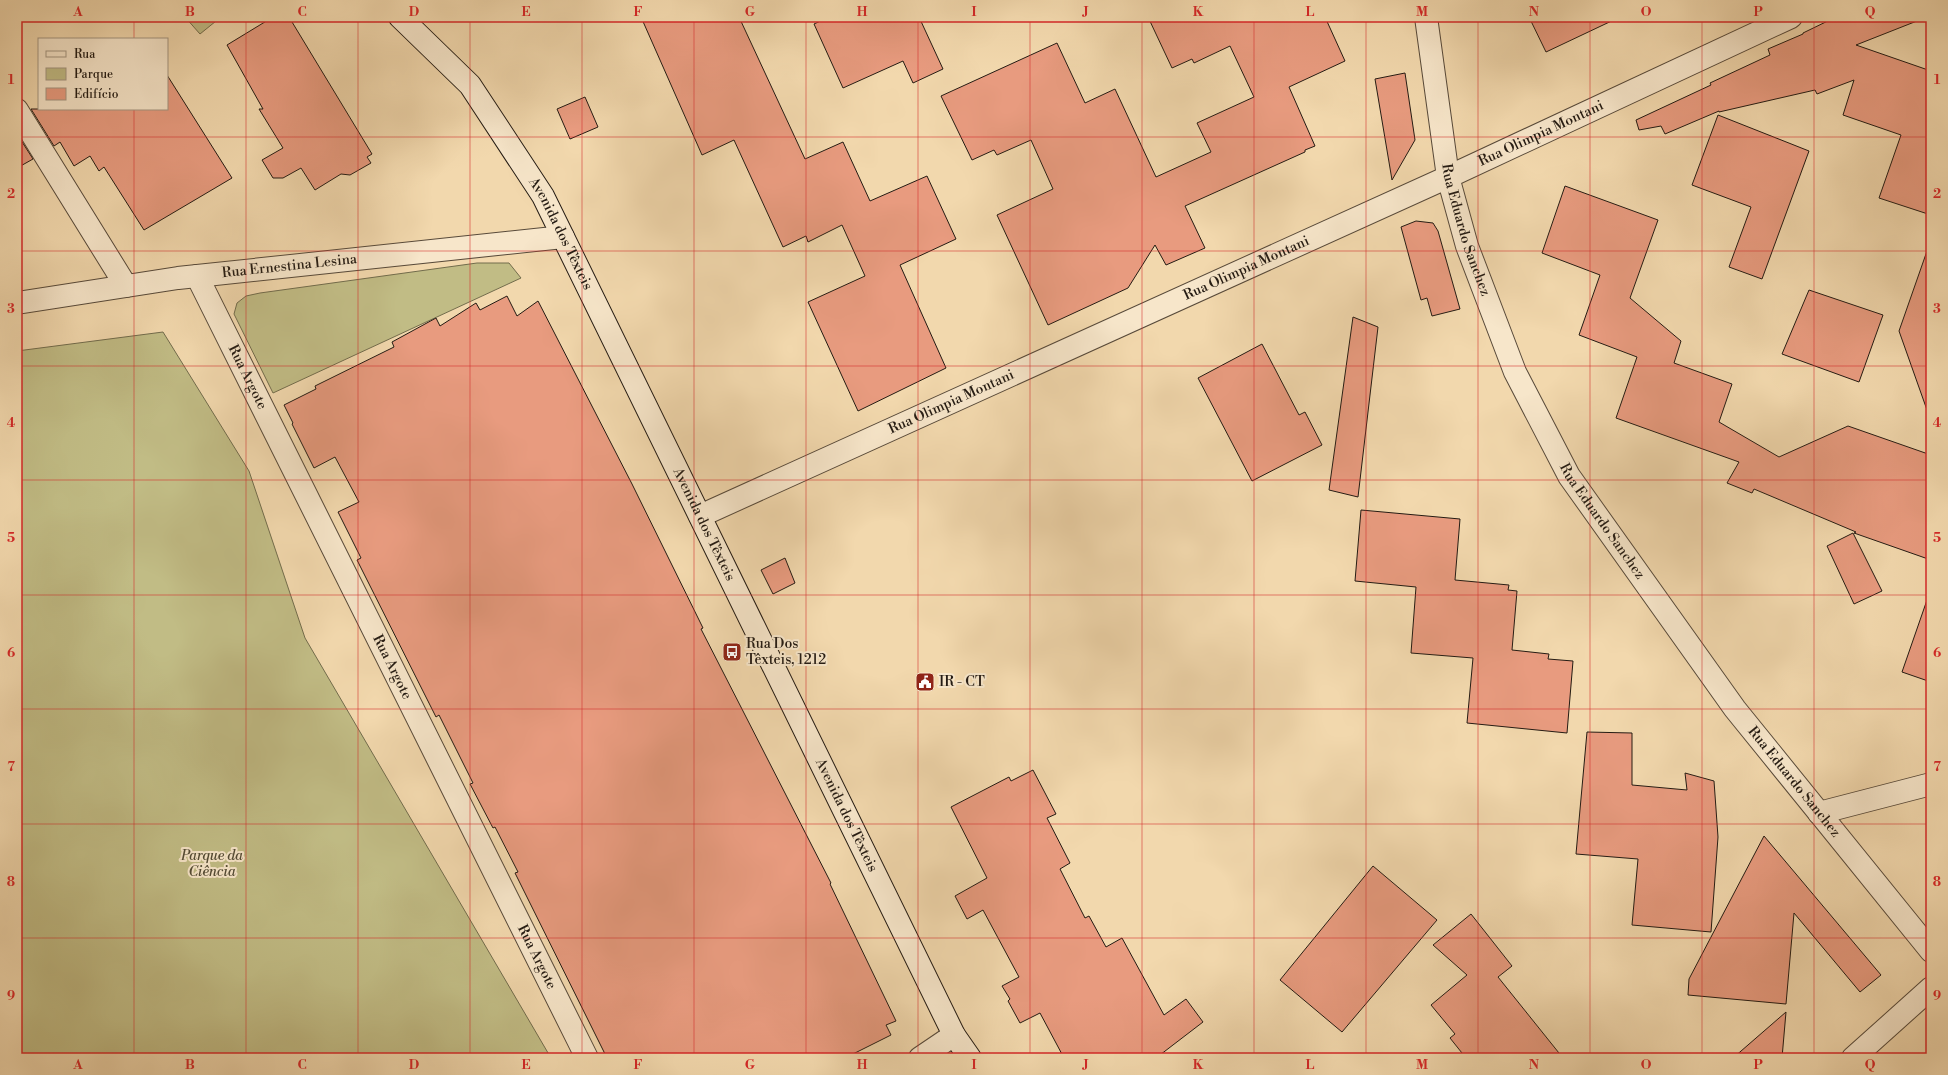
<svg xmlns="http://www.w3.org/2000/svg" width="1948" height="1075" font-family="'Libre Bodoni',serif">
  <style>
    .green { fill: #c1bc85; stroke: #726c4c }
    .building { fill: #e89b7f; stroke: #241b13 }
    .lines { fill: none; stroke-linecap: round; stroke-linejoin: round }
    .street-casing { stroke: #584a3a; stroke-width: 24 }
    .secondary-casing { stroke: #241b13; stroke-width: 24 }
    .street { stroke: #f7e6ca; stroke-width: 22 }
    .secondary { stroke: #f7e6ca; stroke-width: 22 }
    .grid { fill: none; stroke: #d62828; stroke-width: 1; stroke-opacity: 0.55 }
    .labels { text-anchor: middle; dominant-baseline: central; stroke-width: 4; stroke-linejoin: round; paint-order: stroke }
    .street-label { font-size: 14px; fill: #241b13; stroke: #f7e6ca }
    .poi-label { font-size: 14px; fill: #241b13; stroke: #f7e6ca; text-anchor: start }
    .park-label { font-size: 14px; font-style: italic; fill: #534b35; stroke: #f7e6ca }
    .neatline { fill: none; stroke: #d62828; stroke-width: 1.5 }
    .grid-label { font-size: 13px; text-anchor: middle; font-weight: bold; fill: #d62828 }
  </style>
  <rect width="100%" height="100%" fill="#f2d8ad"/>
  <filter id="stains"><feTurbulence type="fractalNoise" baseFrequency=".005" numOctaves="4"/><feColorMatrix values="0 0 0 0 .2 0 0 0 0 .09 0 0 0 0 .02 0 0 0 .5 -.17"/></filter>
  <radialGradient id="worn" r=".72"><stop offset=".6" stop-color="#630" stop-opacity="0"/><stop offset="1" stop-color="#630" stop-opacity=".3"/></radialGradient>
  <g class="green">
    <polygon points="185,17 221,17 200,34"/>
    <polygon points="477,263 509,263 521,278 273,393 234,314 237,303 246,296 260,293"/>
    <polygon points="163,332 249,471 305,638 551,1058 17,1058 17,351"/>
  </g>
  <g class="building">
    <polygon points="273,17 289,17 372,154 367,157 371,163 350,175 341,174 315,190 301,168 283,178 273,178 262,160 283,148 259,109 263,109 227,45"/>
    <polygon points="641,17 739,17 805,159 843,142 870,201 927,176 956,239 900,265 946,368 858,411 808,302 865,276 842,225 808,242 806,236 783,247 734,140 702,155"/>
    <polygon points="829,17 919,17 943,69 913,83 903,61 843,88 814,24"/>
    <polygon points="1148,17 1325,17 1345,61 1289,87 1315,146 1305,150 1305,152 1185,206 1205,248 1166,265 1155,245 1128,288 1048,325 997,215 1053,189 1031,140 997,155 994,150 972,160 941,96 1057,43 1085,103 1115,89 1156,177 1211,152 1197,123 1254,97 1230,46 1194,63 1192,59 1172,68"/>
    <polygon points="1529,17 1620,17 1546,52"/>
    <polygon points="1836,17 1922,17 1922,19 1856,45 1931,71 1931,215 1879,198 1901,135 1843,115 1854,80 1817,94 1815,90 1719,112 1719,111 1665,134 1661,126 1639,130 1636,120 1711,85 1710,83 1770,55 1768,49 1803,34 1803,33"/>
    <polygon points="1405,73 1415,140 1392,180 1375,79"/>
    <polygon points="167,75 232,178 144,230 104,167 99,171 90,156 74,166 60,142 54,146 31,109 167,109"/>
    <polygon points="585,97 598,127 570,139 557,109"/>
    <polygon points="1718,115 1809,151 1762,279 1729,267 1751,207 1692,185"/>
    <polygon points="17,134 33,159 17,168"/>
    <polygon points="1565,186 1658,220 1630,298 1681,341 1674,363 1732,384 1719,422 1779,457 1848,426 1931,455 1931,560 1854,533 1856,532 1754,489 1752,493 1727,483 1739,462 1616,418 1637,357 1579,335 1600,275 1542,253"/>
    <polygon points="1416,221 1433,223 1438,231 1460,309 1432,316 1427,298 1421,300 1401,227"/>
    <polygon points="1927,251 1931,252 1931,409 1927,410 1899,331"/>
    <polygon points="1809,290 1883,315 1859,382 1782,354"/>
    <polygon points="507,296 517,316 538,301 632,484 703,628 701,629 831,883 830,884 896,1021 886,1025 891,1035 845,1058 607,1058 515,873 518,872 495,827 493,828 470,784 473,783 439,715 436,717 357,560 361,558 338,512 359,502 335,457 314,468 292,424 293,423 284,405 316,389 315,386 394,347 392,342 436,318 440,326 476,303 480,310"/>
    <polygon points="1353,317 1378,327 1358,497 1329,490"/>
    <polygon points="1262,344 1299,415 1305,412 1322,445 1252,481 1198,378"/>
    <polygon points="1361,510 1460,519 1455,580 1509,585 1508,590 1517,591 1512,650 1549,654 1548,659 1573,661 1567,733 1467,723 1473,658 1411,653 1416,587 1355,581"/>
    <polygon points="1853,533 1882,591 1854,604 1827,546"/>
    <polygon points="785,558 795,583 773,594 761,570"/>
    <polygon points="1927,600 1931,601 1931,682 1902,672"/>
    <polygon points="1587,732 1632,733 1632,785 1687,790 1685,773 1714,781 1718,837 1711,932 1632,925 1638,859 1576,854"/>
    <polygon points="1033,770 1056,814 1047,818 1070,863 1060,869 1085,918 1089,916 1106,947 1122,938 1164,1015 1186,999 1203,1022 1156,1058 1064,1058 1040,1013 1020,1023 1008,1001 1010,999 1002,986 1019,977 983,910 967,919 955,896 987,878 951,807 1009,777 1011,781"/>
    <polygon points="1764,836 1881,975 1860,992 1794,913 1786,1004 1688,995 1689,979"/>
    <polygon points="1373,866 1437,920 1342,1032 1280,980"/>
    <polygon points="1471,914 1512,966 1498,977 1563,1058 1466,1058 1450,1038 1455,1034 1431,1005 1467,975 1433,945"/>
    <polygon points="1786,1012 1782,1058 1733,1058"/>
  </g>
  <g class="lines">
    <defs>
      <g id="street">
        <path id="s1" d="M 1426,17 L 1448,177 L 1467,246 L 1515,372 L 1569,476 L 1735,709 L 1931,951"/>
        <polyline points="17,110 126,286"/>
        <path id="s2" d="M 197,276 L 587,1058"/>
        <path id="s3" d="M 17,303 L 178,278 L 563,237"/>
        <path id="s4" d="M 700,516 L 1448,177 L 1791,17"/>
        <polyline points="1819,813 1931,784"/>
        <polyline points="920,1058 954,1035"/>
        <polyline points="1853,1058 1931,988"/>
      </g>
      <g id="secondary">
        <path id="s5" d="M 400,17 L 470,85 L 543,196 L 954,1035 L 970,1058"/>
      </g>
    </defs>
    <use href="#street" class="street-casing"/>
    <use href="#secondary" class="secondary-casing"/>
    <use href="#street" class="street"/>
    <use href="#secondary" class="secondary"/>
  </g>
  <path class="grid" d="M 134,17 L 134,39M 246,17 L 246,1058M 358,17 L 358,1058M 470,17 L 470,1058M 582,17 L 582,1058M 694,17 L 694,1058M 806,17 L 806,1058M 918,17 L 918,1058M 1030,17 L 1030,1058M 1142,17 L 1142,1058M 1254,17 L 1254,1058M 1366,17 L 1366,1058M 1478,17 L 1478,1058M 1590,17 L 1590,1058M 1702,17 L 1702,1058M 1814,17 L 1814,1058M 134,109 L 134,1058M 17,137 L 1931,137M 17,251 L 1931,251M 17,366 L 1931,366M 17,480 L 1931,480M 17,595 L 1931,595M 17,709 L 1931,709M 17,824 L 1931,824M 17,938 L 1931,938"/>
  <defs>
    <symbol id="bus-square" viewBox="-11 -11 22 22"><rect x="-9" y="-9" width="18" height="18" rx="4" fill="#8f2418" stroke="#f7e6ca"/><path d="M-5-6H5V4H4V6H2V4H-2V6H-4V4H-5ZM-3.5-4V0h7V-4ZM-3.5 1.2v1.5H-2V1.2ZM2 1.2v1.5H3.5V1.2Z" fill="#fff"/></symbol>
    <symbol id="civic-square" viewBox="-11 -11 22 22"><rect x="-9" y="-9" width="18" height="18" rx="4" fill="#8f2418" stroke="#f7e6ca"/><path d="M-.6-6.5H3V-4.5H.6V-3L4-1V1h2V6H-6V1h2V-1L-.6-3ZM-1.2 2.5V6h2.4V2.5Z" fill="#fff"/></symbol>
  </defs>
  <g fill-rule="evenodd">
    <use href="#bus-square" x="721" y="641" width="22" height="22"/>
    <use href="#civic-square" x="914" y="671" width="22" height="22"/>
  </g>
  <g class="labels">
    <g class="street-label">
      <text stroke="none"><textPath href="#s4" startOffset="924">Rua Olimpia Montani</textPath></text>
      <text stroke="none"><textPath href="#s1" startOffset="217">Rua Eduardo Sanchez</textPath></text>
      <text stroke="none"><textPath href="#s5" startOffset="272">Avenida dos Têxteis</textPath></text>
      <text stroke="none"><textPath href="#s3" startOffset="275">Rua Ernestina Lesina</textPath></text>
      <text stroke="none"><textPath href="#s4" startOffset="600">Rua Olimpia Montani</textPath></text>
      <text stroke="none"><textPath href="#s2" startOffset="113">Rua Argote</textPath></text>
      <text stroke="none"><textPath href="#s4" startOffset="276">Rua Olimpia Montani</textPath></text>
      <text stroke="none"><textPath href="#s1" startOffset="541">Rua Eduardo Sanchez</textPath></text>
      <text stroke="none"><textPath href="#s5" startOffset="596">Avenida dos Têxteis</textPath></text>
      <text stroke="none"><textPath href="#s2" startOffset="437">Rua Argote</textPath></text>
      <text stroke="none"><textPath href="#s1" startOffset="865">Rua Eduardo Sanchez</textPath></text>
      <text stroke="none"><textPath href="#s5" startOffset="920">Avenida dos Têxteis</textPath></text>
      <text stroke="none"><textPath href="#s2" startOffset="761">Rua Argote</textPath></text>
    </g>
    <g class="poi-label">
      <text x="746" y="644">Rua Dos<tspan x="746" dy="16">Têxteis, 1212</tspan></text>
      <text x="939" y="682">IR - CT</text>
    </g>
    <g class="park-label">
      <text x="212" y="856">Parque da<tspan x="212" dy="16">Ciência</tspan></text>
    </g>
  </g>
  <rect width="1948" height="1075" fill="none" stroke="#f2d8ad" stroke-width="44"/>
  <rect x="38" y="38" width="130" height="72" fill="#f7e6ca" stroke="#a39581"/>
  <rect x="46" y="51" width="20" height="6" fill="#f7e6ca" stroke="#a39581"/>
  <text x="74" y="58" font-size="12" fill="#241b13">Rua</text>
  <rect x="46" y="68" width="20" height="12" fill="#c1bc85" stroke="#a39581"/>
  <text x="74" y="78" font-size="12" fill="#241b13">Parque</text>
  <rect x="46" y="88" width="20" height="12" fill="#e89b7f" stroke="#a39581"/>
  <text x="74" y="98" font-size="12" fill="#241b13">Edifício</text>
  <rect x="22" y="22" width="1904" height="1031" class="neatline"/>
  <g class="grid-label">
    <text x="78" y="16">A</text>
    <text x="190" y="16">B</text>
    <text x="302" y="16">C</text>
    <text x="414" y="16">D</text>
    <text x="526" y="16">E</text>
    <text x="638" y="16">F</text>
    <text x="750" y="16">G</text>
    <text x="862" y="16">H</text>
    <text x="974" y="16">I</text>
    <text x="1086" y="16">J</text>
    <text x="1198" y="16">K</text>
    <text x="1310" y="16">L</text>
    <text x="1422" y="16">M</text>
    <text x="1534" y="16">N</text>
    <text x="1646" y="16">O</text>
    <text x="1758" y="16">P</text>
    <text x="1870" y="16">Q</text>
    <text x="11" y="84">1</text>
    <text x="1937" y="84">1</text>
    <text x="11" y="198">2</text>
    <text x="1937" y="198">2</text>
    <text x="11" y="313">3</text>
    <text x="1937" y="313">3</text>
    <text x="11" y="427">4</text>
    <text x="1937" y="427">4</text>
    <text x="11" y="542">5</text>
    <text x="1937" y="542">5</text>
    <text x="11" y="657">6</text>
    <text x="1937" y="657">6</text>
    <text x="11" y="771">7</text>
    <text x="1937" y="771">7</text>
    <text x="11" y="886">8</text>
    <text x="1937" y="886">8</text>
    <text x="11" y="1000">9</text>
    <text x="1937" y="1000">9</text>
    <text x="78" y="1069">A</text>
    <text x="190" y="1069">B</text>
    <text x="302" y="1069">C</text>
    <text x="414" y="1069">D</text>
    <text x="526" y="1069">E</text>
    <text x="638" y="1069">F</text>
    <text x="750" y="1069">G</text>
    <text x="862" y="1069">H</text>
    <text x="974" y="1069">I</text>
    <text x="1086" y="1069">J</text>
    <text x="1198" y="1069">K</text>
    <text x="1310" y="1069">L</text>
    <text x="1422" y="1069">M</text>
    <text x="1534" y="1069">N</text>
    <text x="1646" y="1069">O</text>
    <text x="1758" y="1069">P</text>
    <text x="1870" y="1069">Q</text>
  </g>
  <rect width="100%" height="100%" filter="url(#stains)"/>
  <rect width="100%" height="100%" fill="url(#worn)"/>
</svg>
